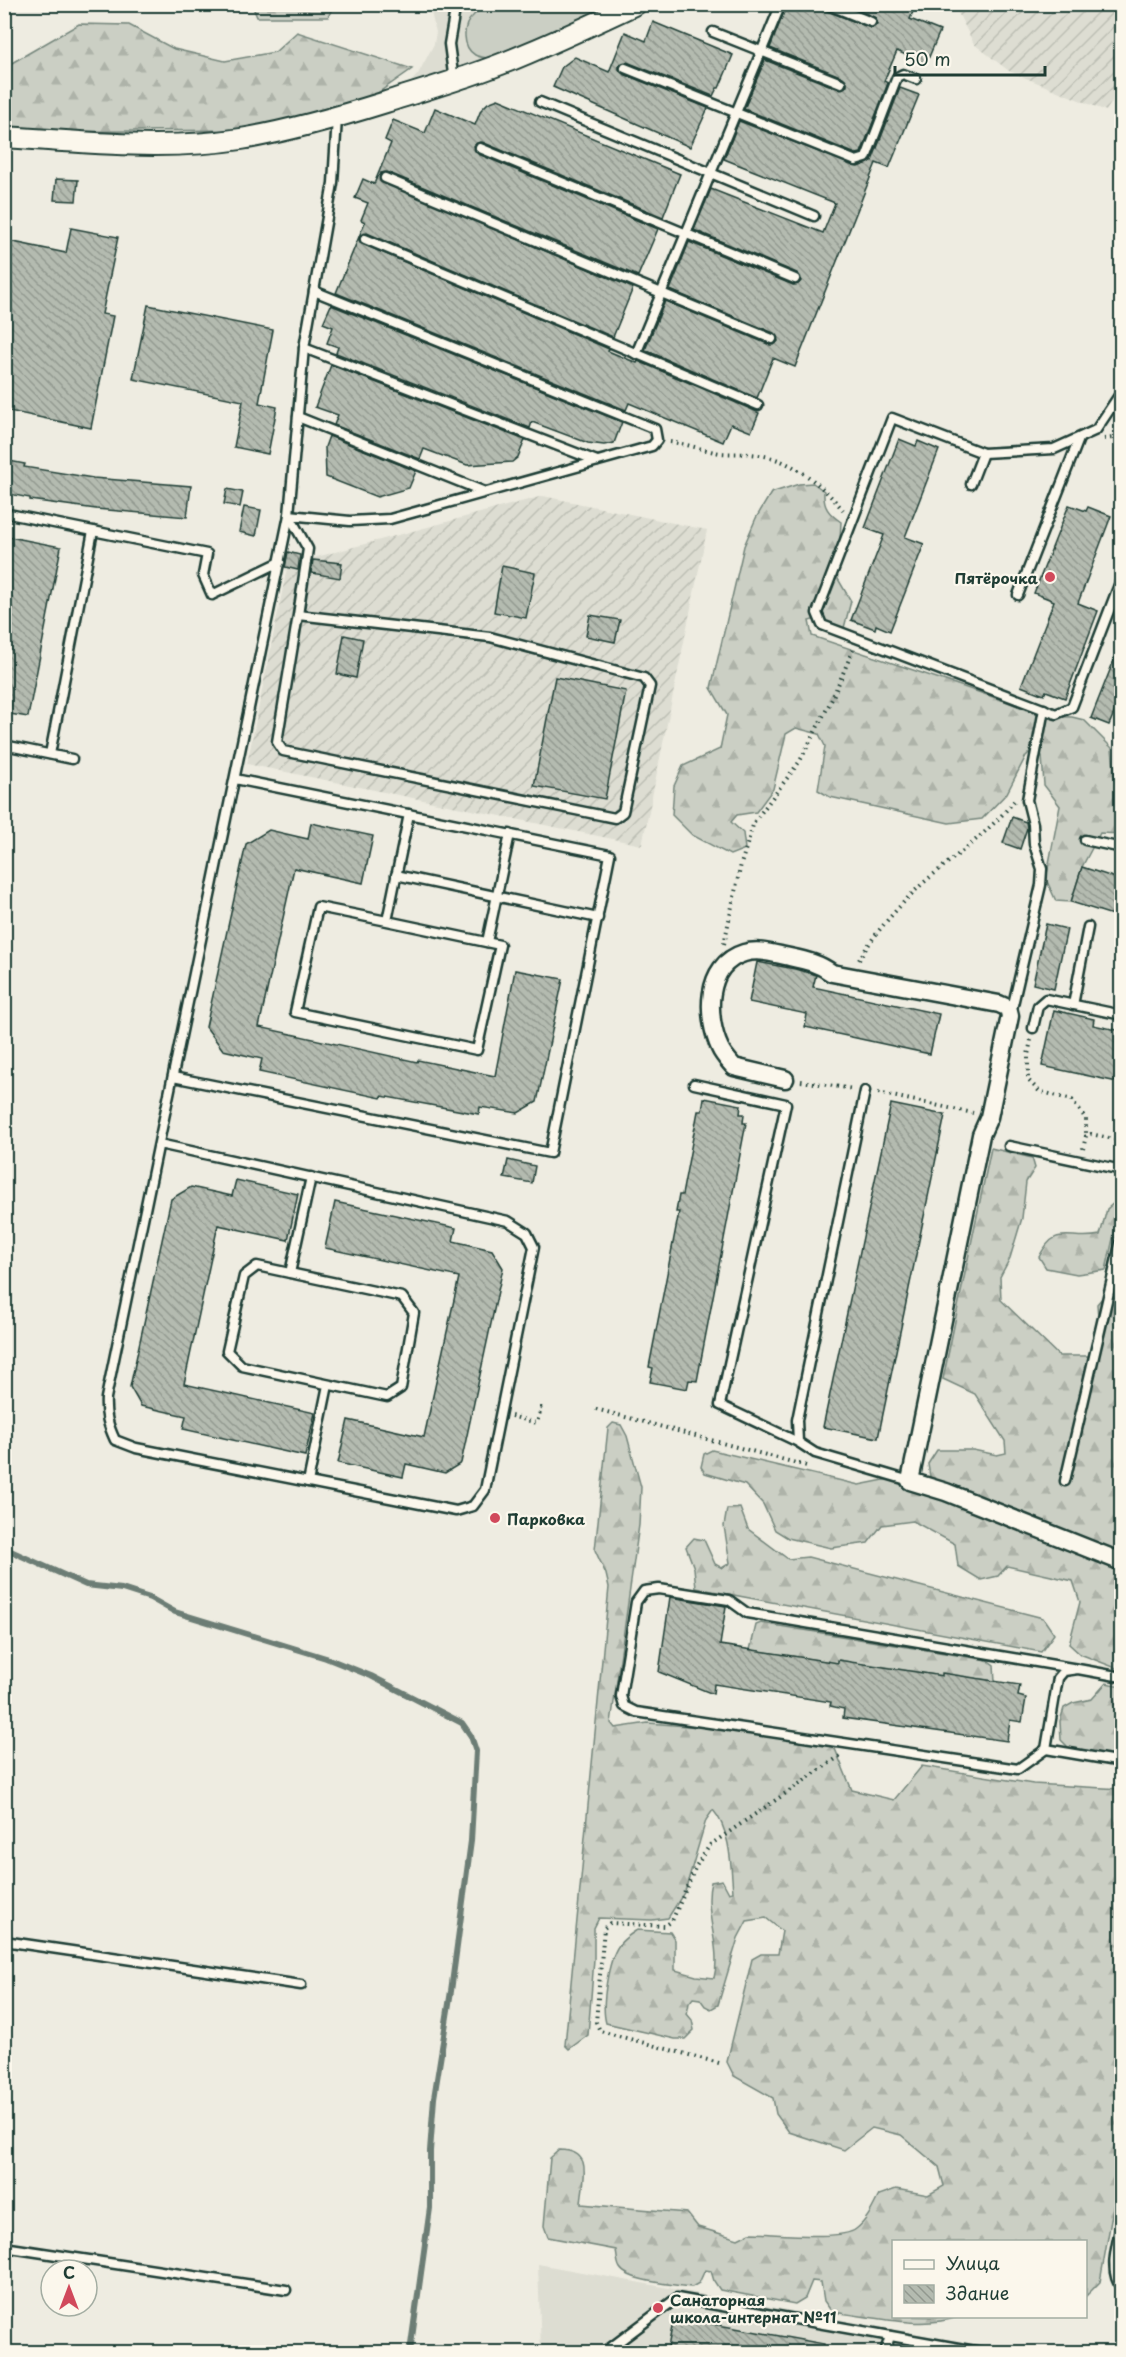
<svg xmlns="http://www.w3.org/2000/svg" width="1126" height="2357" font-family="'Playpen Sans',sans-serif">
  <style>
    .built { fill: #ddddd2 }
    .industrial { fill: url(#industrial-furrows) }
    .grass { fill: #cbcfc4; stroke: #75867c; stroke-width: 1.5 }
    .forest { fill: url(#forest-firs); stroke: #75867c; stroke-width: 1.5 }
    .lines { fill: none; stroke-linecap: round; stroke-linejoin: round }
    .stream { stroke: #6c7d74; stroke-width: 6 }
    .building { fill: url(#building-back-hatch); stroke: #1f3d34; stroke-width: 1.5 }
    .service-casing { stroke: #1f3d34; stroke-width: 13 }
    .minor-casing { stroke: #1f3d34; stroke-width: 21 }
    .tertiary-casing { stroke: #1f3d34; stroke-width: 24 }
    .path { stroke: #1f3d34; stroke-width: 4; stroke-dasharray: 1.5 4.5; stroke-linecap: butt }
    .service { stroke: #fbf7ec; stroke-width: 8 }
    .minor { stroke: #fbf7ec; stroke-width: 16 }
    .tertiary { stroke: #fbf7ec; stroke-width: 20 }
    .poi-dot { fill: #d1495b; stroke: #fbf7ec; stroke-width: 2 }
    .labels { text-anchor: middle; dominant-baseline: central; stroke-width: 4.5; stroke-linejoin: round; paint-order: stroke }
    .poi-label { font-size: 15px; font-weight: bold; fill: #1f3d34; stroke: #fbf7ec; text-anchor: start }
  </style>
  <defs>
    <pattern id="industrial-furrows" width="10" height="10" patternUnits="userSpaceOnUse" patternTransform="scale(1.5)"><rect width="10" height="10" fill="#ddddd2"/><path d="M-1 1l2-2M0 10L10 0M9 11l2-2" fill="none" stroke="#bdbfb5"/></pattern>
    <pattern id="forest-firs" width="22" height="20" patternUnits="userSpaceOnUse" patternTransform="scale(1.5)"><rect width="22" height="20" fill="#cbcfc4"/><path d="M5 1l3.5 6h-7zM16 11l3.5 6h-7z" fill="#aeb3a9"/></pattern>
    <pattern id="building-back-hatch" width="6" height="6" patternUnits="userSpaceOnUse" patternTransform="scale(1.5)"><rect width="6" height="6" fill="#b4bbb0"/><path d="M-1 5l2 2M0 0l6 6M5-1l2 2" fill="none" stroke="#929990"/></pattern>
  </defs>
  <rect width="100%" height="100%" fill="#eeece1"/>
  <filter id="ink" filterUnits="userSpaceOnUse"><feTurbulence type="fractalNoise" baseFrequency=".0167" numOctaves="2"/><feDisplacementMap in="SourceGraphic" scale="12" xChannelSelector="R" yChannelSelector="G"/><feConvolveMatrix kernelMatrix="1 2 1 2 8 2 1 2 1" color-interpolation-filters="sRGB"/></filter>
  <g filter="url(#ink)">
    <g class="built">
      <polygon points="429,5 489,5 472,16 494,59 403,91 418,74 434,44 436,32"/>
      <polygon points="538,2264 1016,2352 541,2352"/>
    </g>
    <g class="industrial">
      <polygon points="954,5 1121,5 1121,87 1106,111 1009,71 974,44"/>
      <polygon points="543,496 707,530 642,845 247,764 287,568 313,558"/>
    </g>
    <path class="grass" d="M 489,5 L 615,5 L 494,59 C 488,58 480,58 475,55 C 462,47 462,25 473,16 C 477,11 484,8 489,5 Z"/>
    <g class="forest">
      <polygon points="252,5 252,4 334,5 328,17 257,17"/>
      <polygon points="79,24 129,25 174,49 225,61 275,52 297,32 412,69 369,99 241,130 25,132 5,129 4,60 10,64"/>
      <path d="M 813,483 L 824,491 C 823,507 828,513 841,522 L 840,539 L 833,559 L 838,579 L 851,601 L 844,628 L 832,629 L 820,618 L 809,621 L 812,636 L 1005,701 L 1043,716 L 1072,717 L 1084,720 L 1112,748 L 1115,781 L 1122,796 L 1121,834 L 1100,833 L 1082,867 L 1071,902 L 1056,901 L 1046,879 L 1060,806 L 1044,785 L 1042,756 L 1035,747 L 1026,756 L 1007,793 L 982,819 L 949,823 L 830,797 L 818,790 L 825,746 L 819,734 L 796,728 L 786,734 L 773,789 L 756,812 L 737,815 L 731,822 L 743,833 L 745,849 L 730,855 L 692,835 L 672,815 L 674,786 L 683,766 L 720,749 L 727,715 L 711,688 L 744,546 L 756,518 L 771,493 L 799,484 Z"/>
      <polygon points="991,1148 1032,1158 1035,1168 1026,1182 1022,1218 1010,1258 1000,1277 1001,1300 1059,1356 1091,1356 1099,1332 1097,1304 1109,1290 1121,1289 1121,1670 1080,1654 1069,1644 1080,1602 1073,1581 1007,1566 998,1576 981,1580 958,1566 955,1544 913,1521 882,1525 868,1543 831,1548 788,1538 775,1530 763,1504 745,1485 705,1473 701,1467 704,1454 712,1450 859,1485 894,1478 931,1483 928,1464 937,1450 973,1450 997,1455 1006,1453 1005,1441 975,1394 943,1379"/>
      <path d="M 1116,1201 L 1121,1203 L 1106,1270 L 1077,1274 L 1046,1268 L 1039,1257 C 1057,1222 1069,1242 1100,1235 L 1107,1209 Z"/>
      <path d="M 613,1423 L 621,1425 L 627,1436 L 641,1487 L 639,1525 L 611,1723 L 615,1728 L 648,1723 L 713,1728 L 833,1744 L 852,1790 L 894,1800 L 922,1766 L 1033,1784 L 1121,1789 L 1121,2164 L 1100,2282 L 1086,2296 L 1086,2242 L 894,2242 L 894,2316 L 957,2317 C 922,2330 869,2316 832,2312 L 824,2301 L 821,2282 L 812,2281 L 805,2298 L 795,2304 L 720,2290 L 714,2281 L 711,2271 L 705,2270 L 699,2283 L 692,2287 C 676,2285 629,2282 620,2268 C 617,2264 617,2256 616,2250 L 548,2237 L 544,2226 L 550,2158 L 559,2150 C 596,2150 582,2181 581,2204 L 687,2213 L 698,2227 L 738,2239 L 750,2233 C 771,2233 842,2241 856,2229 C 867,2221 873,2207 879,2195 L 896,2189 L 928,2195 L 944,2186 L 939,2167 L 901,2135 L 872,2128 L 844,2150 L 789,2132 L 776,2114 L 773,2098 L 734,2076 L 727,2062 L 752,1959 L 761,1954 L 778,1954 L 782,1931 L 766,1918 L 747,1921 L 738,1938 L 718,2005 L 711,2009 L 705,2006 L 700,1999 L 693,1998 L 689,2003 L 687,2014 L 692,2020 L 694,2030 L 685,2039 L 675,2039 L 606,2023 C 601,2006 608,1960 619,1945 C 623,1939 631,1934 637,1930 L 670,1932 L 675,1940 L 675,1970 L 696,1976 L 714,1978 C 722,1946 703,1913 711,1882 L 722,1880 L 729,1893 L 733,1892 C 731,1867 731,1830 713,1810 L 706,1820 L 685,1891 L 668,1918 L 652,1920 L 599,1918 L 594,1928 L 594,1959 L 588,2035 L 569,2049 L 565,2045 L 609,1587 L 606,1574 L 595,1550 L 608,1428 Z"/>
      <polygon points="740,1508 748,1529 788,1559 808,1557 1043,1618 1054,1634 1041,1652 696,1588 694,1568 686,1547 694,1538 704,1540 715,1564 722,1568 730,1563 724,1526 727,1509"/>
      <polygon points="761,1623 987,1660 994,1665 995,1681 943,1673 942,1676 867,1664 850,1669 851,1662 839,1660 838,1663 750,1650 756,1625"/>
      <polygon points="1106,1683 1121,1686 1121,1757 1068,1747 1061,1740 1060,1721 1064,1708 1073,1703 1092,1699"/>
    </g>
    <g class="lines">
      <polyline class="stream" points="4,1548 86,1585 122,1589 150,1598 175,1612 326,1658 371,1676 462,1723 471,1736 476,1751 471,1841 451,1991 434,2098 430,2151 430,2208 410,2352"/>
    </g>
    <g class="building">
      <polygon points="787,4 820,4 824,10 871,28 877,24 876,18 844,4 916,4 910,19 940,31 926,64 897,51 884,81 888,83 861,153 856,154 744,109 765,60 839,89 847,86 847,82 843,77 770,48"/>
      <polygon points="653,22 733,55 719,88 717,88 713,96 627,62 619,65 619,69 623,74 708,108 690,147 553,87 562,67 575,57 609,72 625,32 646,41"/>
      <polygon points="900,88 919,95 889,168 876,163 795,367 773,358 757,398 645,350 665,301 770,345 775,344 778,341 774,333 670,290 689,242 793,285 798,284 801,281 797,273 694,230 711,189 823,233 835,203 724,159 739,121 858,167 872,161"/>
      <polygon points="498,99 680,174 663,217 482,142 477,143 474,146 478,154 658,229 638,276 387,172 381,173 380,181 633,288 613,337 367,233 359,236 360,243 609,349 608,351 637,363 638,361 753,410 759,413 751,432 731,424 723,442 629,403 626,410 336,293 365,222 361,220 368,203 355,198 363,179 374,184 391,143 385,140 393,120 425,133 435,108 475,125 481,110 488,103"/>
      <polygon points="56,179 78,180 76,201 54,200"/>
      <polygon points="71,228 118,237 102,314 113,316 91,428 4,410 4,240 66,253"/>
      <polygon points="148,305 273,330 259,403 277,407 268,454 234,447 243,401 133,379"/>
      <polygon points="331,305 622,422 614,443 604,445 588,443 532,422 530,428 336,353 338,347 327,343 333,327 323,323"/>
      <polygon points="331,365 525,440 518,457 512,462 467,465 424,449 420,459 334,425 338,415 315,407"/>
      <polygon points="329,436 416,471 409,488 377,497 326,477 325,447"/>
      <polygon points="899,439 916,446 918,441 939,450 905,537 924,544 890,631 876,625 875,629 851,620 884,535 865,528"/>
      <polygon points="4,460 25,464 24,467 93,478 191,486 187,517 96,509 30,500 30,498 4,493"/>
      <polygon points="227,489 243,492 240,507 224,504"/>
      <polygon points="1069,505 1086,511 1088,507 1111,516 1078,603 1098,611 1065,698 1046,691 1044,695 1021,686 1054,601 1034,593"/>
      <polygon points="244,507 261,510 256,536 239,532"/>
      <polygon points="10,537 61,547 28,717 4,713 4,568"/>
      <polygon points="288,552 300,555 298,570 285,567"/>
      <polygon points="313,560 342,563 340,578 311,573"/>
      <polygon points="502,566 535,573 526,618 494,612"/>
      <polygon points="590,615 620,620 615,642 586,636"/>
      <polygon points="344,635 363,639 356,678 337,674"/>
      <polygon points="1120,645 1122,694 1109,725 1091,718"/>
      <polygon points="555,677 626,691 605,799 534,786"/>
      <polygon points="1012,817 1026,822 1027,828 1020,849 1003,843"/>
      <polygon points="311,823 373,836 363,883 294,868 259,1027 417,1062 418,1060 495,1076 515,970 563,979 537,1102 518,1113 480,1107 479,1114 382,1096 381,1098 259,1072 262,1059 223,1050 206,1027 246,844 269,830 308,839"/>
      <polygon points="1082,867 1122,880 1122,918 1071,902"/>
      <polygon points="1046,924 1067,929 1054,989 1033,984"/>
      <polygon points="757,962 795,969 816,975 813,987 939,1014 930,1054 805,1027 807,1014 749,1002"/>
      <polygon points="1054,1010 1094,1019 1093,1025 1122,1031 1122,1083 1042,1066"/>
      <polygon points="704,1098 741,1105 740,1114 744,1114 743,1123 746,1123 697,1381 689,1380 687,1389 650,1382 653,1368 649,1367 679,1212 676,1212 679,1195 682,1195 698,1111 702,1111"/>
      <polygon points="891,1104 945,1115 878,1438 823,1427"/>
      <polygon points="508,1160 535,1166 532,1183 504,1178"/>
      <polygon points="236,1180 298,1194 288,1240 218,1225 184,1384 315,1413 305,1456 183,1429 186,1416 141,1406 130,1387 171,1199 191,1187 232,1196"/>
      <polygon points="335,1202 456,1228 453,1241 492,1250 503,1268 461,1463 445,1473 406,1464 403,1477 338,1463 348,1420 424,1437 459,1277 325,1248"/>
      <polygon points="670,1597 726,1606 720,1645 838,1663 838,1660 942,1676 942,1673 1020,1685 1018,1696 1026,1698 1022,1722 1010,1720 1007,1741 843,1718 844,1709 830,1706 831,1702 714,1684 713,1694 659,1672"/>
      <polygon points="674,2317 824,2344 823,2352 667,2352"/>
    </g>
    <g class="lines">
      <defs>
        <g id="service">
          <polyline points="826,4 871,22"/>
          <polyline points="713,32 841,83"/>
          <polyline points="625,68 856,161 866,158 897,77 903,74 916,79"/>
          <polyline points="454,81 449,44 456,4"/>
          <polyline points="540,102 814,216"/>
          <polyline points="480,148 795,279"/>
          <polyline points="385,178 772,339"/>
          <polyline points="365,239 758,405"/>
          <polyline points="304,348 597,461"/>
          <polyline points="636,354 781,4"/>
          <polyline points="1122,391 1096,430 1054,449 983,453 892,418 817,613 822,625 1056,714 1072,707 1122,577"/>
          <polyline points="298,417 485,492"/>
          <polyline points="971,484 983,453"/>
          <polyline points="4,513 207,554 203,575 212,595 280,562"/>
          <polyline points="1018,595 1079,439"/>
          <polyline points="298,615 277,742 283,751 615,818 623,812 650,686 644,678 490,637 298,615 308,549 289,515 350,521 390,519 652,446 657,440 655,429 314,291"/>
          <polyline points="4,745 72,759"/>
          <polyline points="50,754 93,531"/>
          <polyline points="1085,840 1122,848"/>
          <polyline points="396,875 598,918"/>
          <polyline points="387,921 500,945 477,1050 295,1012 318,907 387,921 409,814"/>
          <polyline points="487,942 510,834"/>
          <polyline points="1073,1005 1088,927"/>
          <polyline points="1011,1013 1041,885 1042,869 1034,844 1033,824 1027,800 1044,709"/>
          <polyline points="1033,1028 1038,1006 1046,999 1122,1015"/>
          <polyline points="173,1077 550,1153 610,855 235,779"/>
          <polyline points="694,1084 786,1104 720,1405 798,1442"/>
          <polyline points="865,1091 797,1420 798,1442 815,1453 910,1481"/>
          <path d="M 159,1144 L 508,1221 L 527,1233 L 534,1247 L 485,1490 L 473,1506 L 456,1511 L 136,1448 L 115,1440 C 108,1425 105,1414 106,1398 L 289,515 L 304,348 L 333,183 L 337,118"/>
          <polyline points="1009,1146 1122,1170"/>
          <polygon points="257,1266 402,1297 414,1313 401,1388 387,1397 242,1366 227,1351 244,1276"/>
          <polyline points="290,1273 311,1177"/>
          <polyline points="1065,1481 1122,1236"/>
          <polyline points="308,1482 328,1385"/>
          <polyline points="1078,1669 747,1613 729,1600 659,1589 644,1591 636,1602 621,1696 624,1706 636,1712 1018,1769 1046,1749 1058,1678 1064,1671 1078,1669 1122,1677"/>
          <polyline points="1046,1749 1122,1762"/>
          <polyline points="4,1941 301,1985"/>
          <path d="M 1122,2221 C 1118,2242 1107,2270 1122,2289"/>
          <polyline points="4,2247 286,2290"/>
          <polyline points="605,2352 677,2298 981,2352"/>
          <polyline points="885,2352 890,2336"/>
        </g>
        <path id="minor" d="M 785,1079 L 734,1067 C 729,1061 723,1055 720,1048 C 706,1018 704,965 744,953 C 758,949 771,953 785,956 C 803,960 817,962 832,973 L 999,1004 L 1008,1008 L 1010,1016 L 989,1117 L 981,1135 L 910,1481 L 946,1492 L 1122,1562"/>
        <path id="tertiary" d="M 4,137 C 83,142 163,151 241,139 C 290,131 338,117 386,102 C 434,87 482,73 528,53 C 564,38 600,21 636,4"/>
      </defs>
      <use href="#service" class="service-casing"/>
      <use href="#minor" class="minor-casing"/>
      <use href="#tertiary" class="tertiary-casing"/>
      <g class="path">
        <polyline points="1104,439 1122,437"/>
        <path d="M 670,442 C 687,444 703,450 720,453 C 733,454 746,453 758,455 C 792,459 822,485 843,510"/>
        <polyline points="724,944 741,864 754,822 800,761 832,699 853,650"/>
        <path d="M 859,960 C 875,932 898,907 921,885 C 954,856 986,836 1014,801"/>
        <polyline points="1031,1040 1028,1055 1028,1080 1039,1091 1072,1100 1086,1119 1086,1136"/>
        <polyline points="801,1081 853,1089"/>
        <polyline points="878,1093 973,1113"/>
        <polyline points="1083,1149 1086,1136 1091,1134 1122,1141"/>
        <polyline points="596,1409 807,1466"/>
        <polyline points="511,1416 537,1423 541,1408 546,1409"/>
        <polyline points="719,2063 600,2031 596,2022 604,1928 610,1923 665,1926 672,1921 696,1866 710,1845 840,1756"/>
      </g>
      <use href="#service" class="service"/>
      <use href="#minor" class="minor"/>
      <use href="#tertiary" class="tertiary"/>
    </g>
  </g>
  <g class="poi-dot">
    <circle cx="1050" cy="577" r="6"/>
    <circle cx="495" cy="1518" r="6"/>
    <circle cx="658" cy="2308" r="6"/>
  </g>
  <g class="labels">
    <g class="poi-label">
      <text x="1038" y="577" text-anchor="end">Пятёрочка</text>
      <text x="507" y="1518">Парковка</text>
      <text x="670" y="2299">Санаторная<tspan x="670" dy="17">школа-интернат №11</tspan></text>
    </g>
  </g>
  <rect width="1126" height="2357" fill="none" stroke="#fbf7ec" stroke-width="24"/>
  <rect x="12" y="12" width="1102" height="2333" fill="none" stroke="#1f3d34" stroke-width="2" filter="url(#ink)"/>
  <rect x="892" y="2240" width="195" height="78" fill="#fbf7ec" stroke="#a3ada2" stroke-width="1.5"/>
  <rect x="904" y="2260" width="30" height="9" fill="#fbf7ec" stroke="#a3ada2" stroke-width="1.5"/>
  <text x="946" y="2270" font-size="18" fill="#1f3d34">Улица</text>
  <rect x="904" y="2285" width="30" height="18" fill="url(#building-back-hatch)" stroke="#a3ada2" stroke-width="1.5"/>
  <text x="946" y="2300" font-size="18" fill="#1f3d34">Здание</text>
  <g transform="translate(69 2288)"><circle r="28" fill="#fbf7ec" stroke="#a3ada2" stroke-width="1.5"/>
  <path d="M0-4.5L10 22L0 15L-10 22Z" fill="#d1495b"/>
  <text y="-9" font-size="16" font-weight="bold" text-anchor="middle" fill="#1f3d34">С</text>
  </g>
  <path d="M895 66v9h150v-9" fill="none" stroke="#1f3d34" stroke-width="3"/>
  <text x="904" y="66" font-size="18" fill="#1f3d34" stroke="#fbf7ec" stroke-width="4.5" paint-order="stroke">50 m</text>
</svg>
